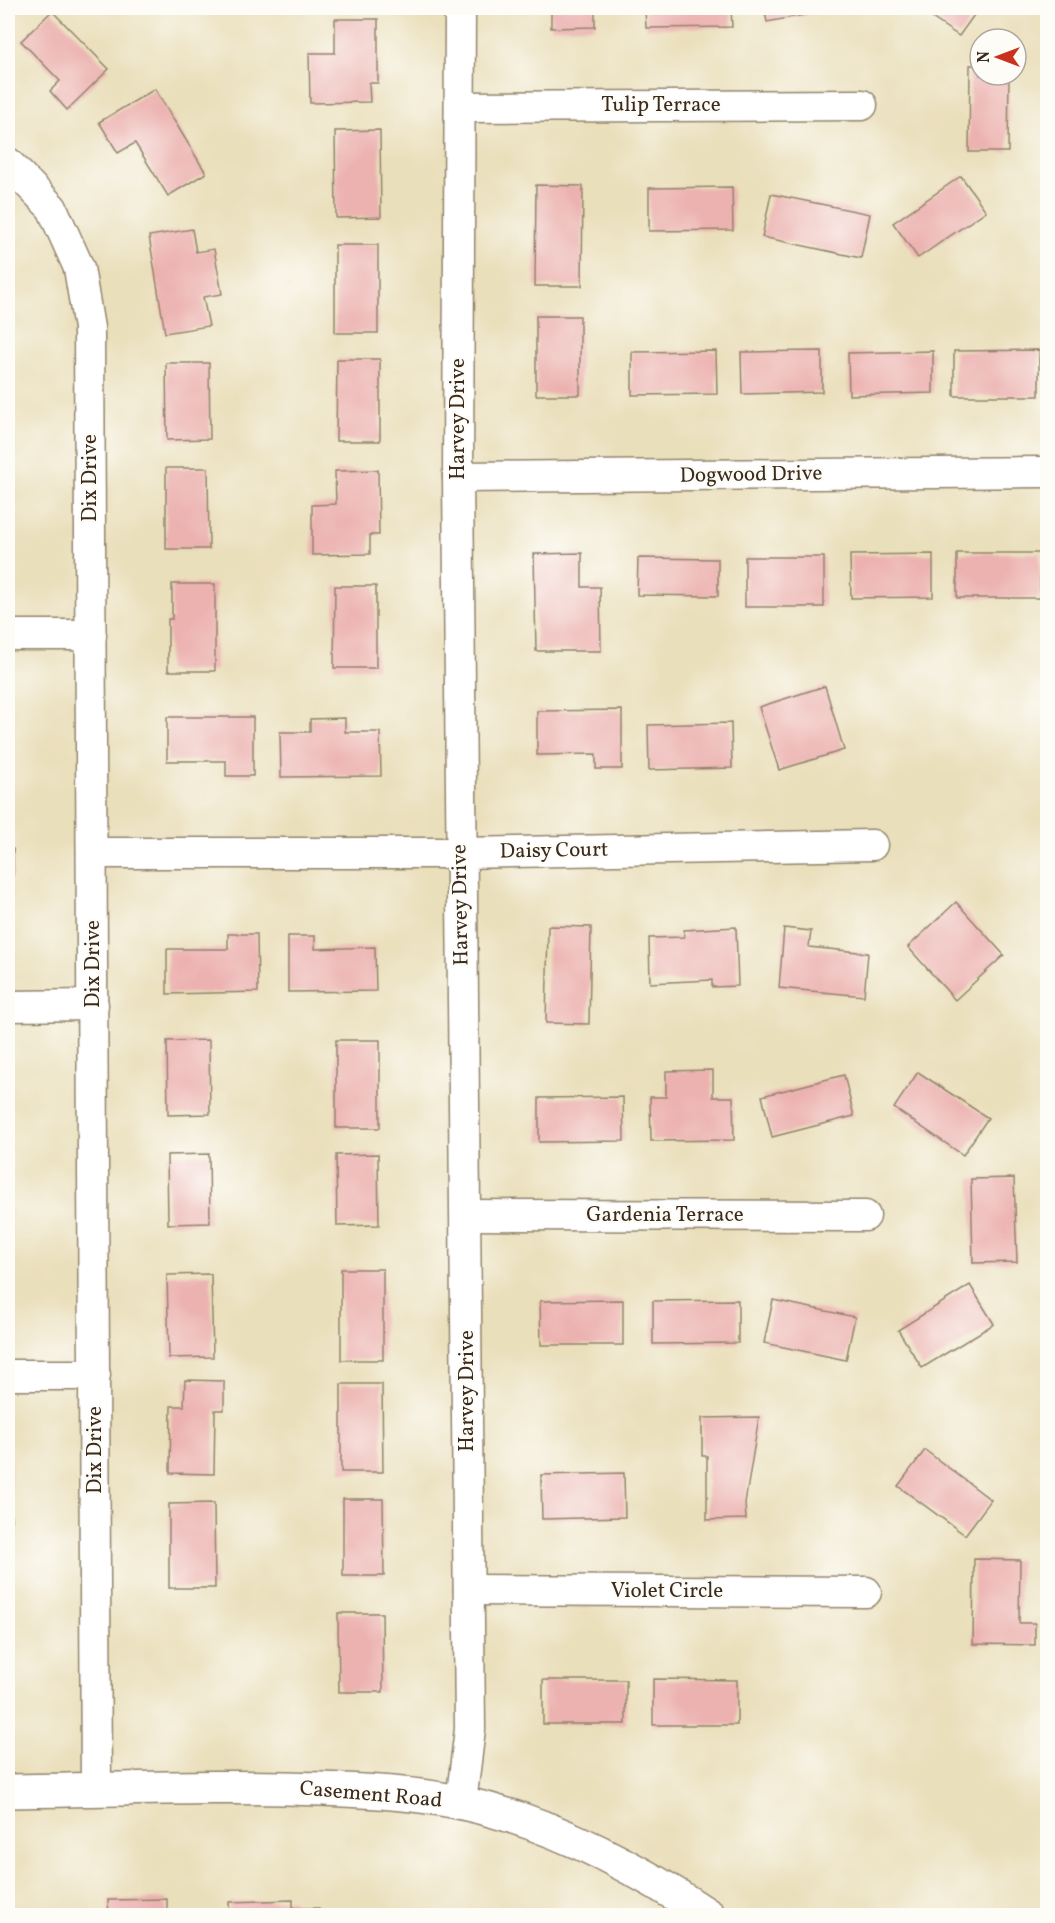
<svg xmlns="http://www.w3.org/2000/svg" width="1055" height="1923" font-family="Vollkorn,serif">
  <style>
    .building { fill: #ecb2b0 }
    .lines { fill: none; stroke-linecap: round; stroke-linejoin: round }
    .street-casing { stroke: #92846c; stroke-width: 33 }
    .secondary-casing { stroke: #92846c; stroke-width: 36 }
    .street { stroke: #fff; stroke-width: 30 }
    .secondary { stroke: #fff; stroke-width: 33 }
    .labels { text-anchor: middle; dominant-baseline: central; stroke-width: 4.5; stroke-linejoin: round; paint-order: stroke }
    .street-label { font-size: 21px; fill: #3b2a1e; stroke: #fdfcf7 }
  </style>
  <rect width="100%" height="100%" fill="#fdfcf7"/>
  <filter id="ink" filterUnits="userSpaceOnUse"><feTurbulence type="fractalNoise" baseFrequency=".0167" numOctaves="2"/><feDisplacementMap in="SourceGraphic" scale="12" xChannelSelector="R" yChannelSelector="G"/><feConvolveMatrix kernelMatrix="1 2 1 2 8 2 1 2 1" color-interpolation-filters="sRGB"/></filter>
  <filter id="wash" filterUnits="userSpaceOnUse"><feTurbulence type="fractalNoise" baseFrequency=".008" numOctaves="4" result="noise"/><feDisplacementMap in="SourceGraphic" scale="24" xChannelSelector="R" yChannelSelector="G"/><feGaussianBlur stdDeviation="1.35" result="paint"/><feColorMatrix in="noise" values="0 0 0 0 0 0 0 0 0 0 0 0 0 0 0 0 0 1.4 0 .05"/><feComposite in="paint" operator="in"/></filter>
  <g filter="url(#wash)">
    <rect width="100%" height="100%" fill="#eadfbb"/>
    <g id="blocks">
      <g class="building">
        <polygon points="551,8 595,8 595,27 551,28"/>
        <polygon points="645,8 731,8 732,27 646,28"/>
        <polygon points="764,8 837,8 837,9 767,22"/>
        <polygon points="917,8 979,8 959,36"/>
        <polygon points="52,11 109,69 67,110 50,91 60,81 21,41"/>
        <polygon points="335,19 378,19 378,83 369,83 370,102 310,103 309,53 335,53"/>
        <polygon points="970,65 980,65 980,75 1009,75 1008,152 969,152"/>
        <polygon points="155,89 206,173 168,196 135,143 118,153 99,122"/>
        <polygon points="380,130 381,217 336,218 335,131"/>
        <polygon points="961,176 986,211 918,258 893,223"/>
        <polygon points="536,185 583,186 582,286 535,286"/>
        <polygon points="732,187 733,230 649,231 649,188"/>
        <polygon points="771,194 870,214 861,258 762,237"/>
        <polygon points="192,229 196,252 214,249 222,294 203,297 209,326 165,333 149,236"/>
        <rect x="335" y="245" width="43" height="88"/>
        <rect x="536" y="316" width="44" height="79"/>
        <polygon points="1039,350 1039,396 954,396 954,351"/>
        <polygon points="716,351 717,394 632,395 632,352"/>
        <polygon points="822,351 822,392 742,394 741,352"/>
        <polygon points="933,351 933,393 849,395 848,353"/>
        <polygon points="337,359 380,359 380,441 336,441"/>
        <polygon points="166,363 209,363 210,439 167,440"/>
        <polygon points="166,468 208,468 209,549 166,549"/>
        <polygon points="378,470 379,535 370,535 370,554 312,555 312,505 336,504 335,471"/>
        <polygon points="582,553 582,587 600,587 601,651 536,651 534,554"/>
        <rect x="957" y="553" width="83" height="45"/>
        <polygon points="933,554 933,597 851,598 850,555"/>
        <rect x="745" y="557" width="79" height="50"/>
        <polygon points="638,558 718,559 718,596 637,595"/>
        <polygon points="172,584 215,584 215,671 168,671 168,619 172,619"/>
        <polygon points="335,586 376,586 376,668 334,668"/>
        <polygon points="825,686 844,750 779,770 759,707"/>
        <polygon points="622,710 622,769 596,769 596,754 537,755 537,711"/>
        <polygon points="167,717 253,717 253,776 226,776 226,761 167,761"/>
        <polygon points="345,718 345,732 380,732 381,776 281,777 280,732 310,732 310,719"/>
        <polygon points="731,723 732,768 649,770 648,725"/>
        <rect x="8" y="849" width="5" height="27"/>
        <polygon points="956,902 1004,955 955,1000 908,947"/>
        <polygon points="548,926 591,927 589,1024 546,1023"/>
        <polygon points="736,927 738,986 712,987 712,980 650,983 649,938 684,937 684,930"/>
        <polygon points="784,928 811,931 809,947 868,953 864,996 779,988"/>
        <polygon points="228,934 257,934 258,992 167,994 167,949 228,949"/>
        <polygon points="288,936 315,936 315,949 375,947 376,991 288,992"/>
        <polygon points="209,1040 210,1114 168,1115 167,1041"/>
        <rect x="336" y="1040" width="44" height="88"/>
        <polygon points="713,1070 713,1097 733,1097 734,1140 651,1141 650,1097 666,1097 666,1071"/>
        <polygon points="918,1072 988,1118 963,1155 894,1108"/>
        <polygon points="844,1075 854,1116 772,1137 762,1096"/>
        <polygon points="623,1097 624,1141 539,1142 539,1098"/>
        <polygon points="209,1154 210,1223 168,1224 167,1155"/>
        <polygon points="378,1154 379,1225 337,1226 336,1155"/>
        <polygon points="1014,1178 1017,1262 973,1263 971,1179"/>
        <rect x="8" y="1209" width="3" height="92"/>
        <rect x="341" y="1269" width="42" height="91"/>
        <polygon points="211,1274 213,1357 169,1358 167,1275"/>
        <polygon points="970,1285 994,1324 922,1368 898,1330"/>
        <polygon points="623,1300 623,1345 541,1345 540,1301"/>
        <polygon points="738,1300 738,1343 653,1344 653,1301"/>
        <polygon points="773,1300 855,1317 846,1360 764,1343"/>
        <polygon points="185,1380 224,1381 224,1410 215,1410 214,1474 170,1473 171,1406 184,1406"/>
        <polygon points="341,1384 382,1384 383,1472 341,1472"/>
        <polygon points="759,1417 745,1503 746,1519 707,1520 707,1456 702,1456 702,1418"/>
        <polygon points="925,1450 991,1500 965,1535 898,1486"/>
        <rect x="8" y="1457" width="3" height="101"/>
        <polygon points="624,1473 625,1517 542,1519 541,1475"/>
        <polygon points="343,1499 383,1499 384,1576 343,1576"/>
        <polygon points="214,1503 215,1588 169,1588 169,1504"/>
        <polygon points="974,1559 1020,1560 1019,1623 1035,1623 1035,1645 973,1644"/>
        <polygon points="338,1613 382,1613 383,1692 339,1692"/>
        <polygon points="653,1679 737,1680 737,1725 653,1725"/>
        <rect x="543" y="1680" width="83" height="44"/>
        <polygon points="167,1899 167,1916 109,1916 108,1900"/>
        <polygon points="293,1900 293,1908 319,1908 319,1916 230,1916 229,1902"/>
      </g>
    </g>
  </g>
  <g filter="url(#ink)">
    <use href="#blocks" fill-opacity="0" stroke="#92846c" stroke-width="1.5"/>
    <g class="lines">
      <defs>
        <g id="street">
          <polyline points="460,8 458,477 470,1729 461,1802"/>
          <polyline points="460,107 862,105"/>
          <polyline points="8,163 52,208 79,268 89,328 96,1790"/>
          <polyline points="458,477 1045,472"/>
          <polyline points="8,635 91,635"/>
          <polyline points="92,853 460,853 872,845"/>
          <polyline points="8,1006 93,1005"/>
          <polyline points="466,1215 865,1216"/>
          <polyline points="8,1375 95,1375"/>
          <polyline points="469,1590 866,1592"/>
        </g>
        <path id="secondary" d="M 8,1791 C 112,1790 217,1785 321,1789 C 368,1791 416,1793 462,1803 C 551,1822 634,1866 709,1916"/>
      </defs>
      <use href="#street" class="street-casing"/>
      <use href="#secondary" class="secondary-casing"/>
      <use href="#street" class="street"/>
      <use href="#secondary" class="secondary"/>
    </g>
  </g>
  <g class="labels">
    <g class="street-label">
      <text x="661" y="105">Tulip Terrace</text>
      <text transform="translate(458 419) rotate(-90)">Harvey Drive</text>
      <text transform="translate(751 475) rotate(-1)">Dogwood Drive</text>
      <text transform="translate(90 478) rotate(-90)">Dix Drive</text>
      <text transform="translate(554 851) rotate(-1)">Daisy Court</text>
      <text transform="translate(461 905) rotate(-91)">Harvey Drive</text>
      <text transform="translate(93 964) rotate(-90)">Dix Drive</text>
      <text x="665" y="1215">Gardenia Terrace</text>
      <text transform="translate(467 1391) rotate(-90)">Harvey Drive</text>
      <text transform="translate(95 1450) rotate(-90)">Dix Drive</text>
      <text x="667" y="1591">Violet Circle</text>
      <text transform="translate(371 1795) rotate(5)">Casement Road</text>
    </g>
  </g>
  <rect width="1055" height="1923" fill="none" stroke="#fdfcf7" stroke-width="30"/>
  <g transform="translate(998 57) rotate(270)"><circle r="28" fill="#fdfcf7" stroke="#afa8a0" stroke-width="1.5"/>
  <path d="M0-4.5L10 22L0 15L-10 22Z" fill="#c8321e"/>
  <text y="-9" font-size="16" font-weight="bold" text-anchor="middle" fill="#3b2a1e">N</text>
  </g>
</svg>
